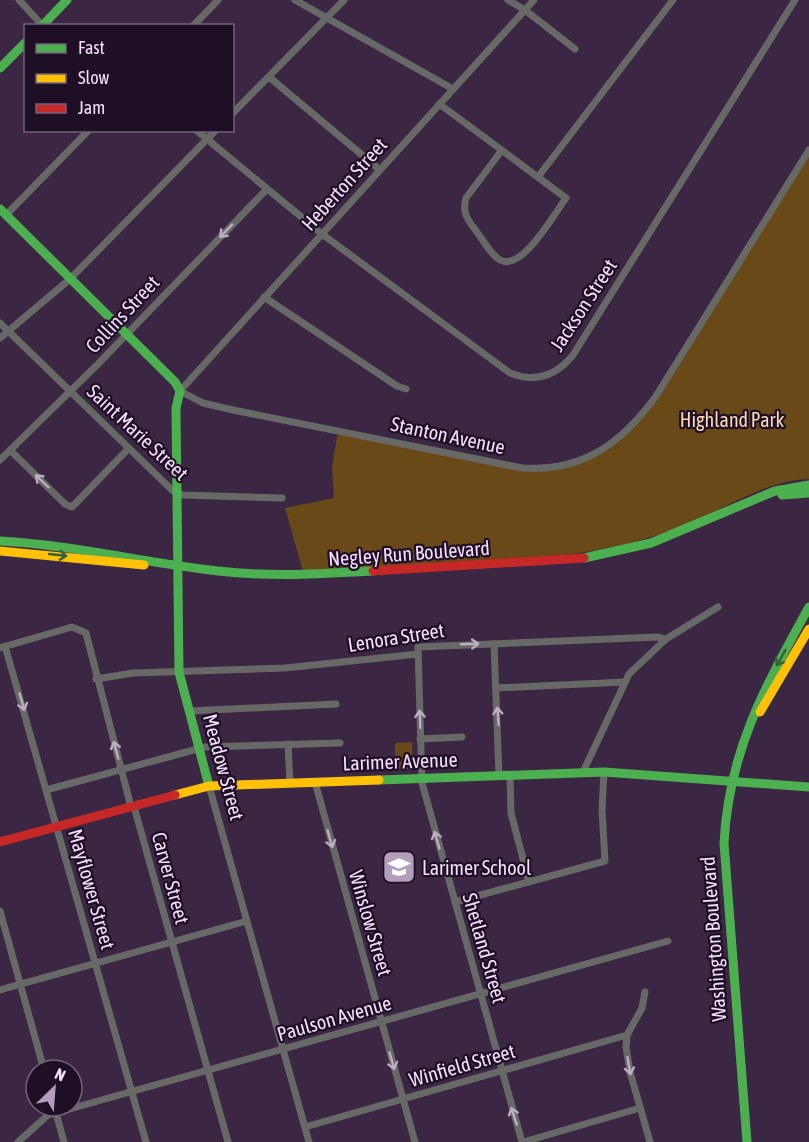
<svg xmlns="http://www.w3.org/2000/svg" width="809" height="1142" font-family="'Asap Condensed',sans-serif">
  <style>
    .green { fill: #6a4919 }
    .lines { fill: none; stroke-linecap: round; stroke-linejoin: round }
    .street { stroke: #666965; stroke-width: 7 }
    .fast { stroke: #4caf50; stroke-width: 9 }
    .slow { stroke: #ffc107; stroke-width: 9 }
    .jam { stroke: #c62828; stroke-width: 9 }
    .oneway { stroke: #bbafc1 }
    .oneway2 { stroke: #365f3a }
    .labels { text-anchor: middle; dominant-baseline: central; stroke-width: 4.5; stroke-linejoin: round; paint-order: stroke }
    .street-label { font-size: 20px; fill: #f4defe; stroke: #1f0f25 }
    .park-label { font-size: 20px; fill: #f8dbb3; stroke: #1f0f25 }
    .poi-label { font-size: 20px; fill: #f4defe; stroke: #1f0f25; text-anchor: start }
  </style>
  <rect width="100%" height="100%" fill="#3b2743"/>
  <g class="green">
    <path d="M 809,150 L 809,479 C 768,480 729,506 692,522 C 650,540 607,550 562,555 L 303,571 L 285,508 L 334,498 L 332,467 L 338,431 L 502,465 L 564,465 L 613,444 L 637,422 Z"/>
    <polygon points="412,742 413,769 395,769 395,743"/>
  </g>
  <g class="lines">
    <g class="street">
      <polyline points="19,0 43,26"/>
      <polyline points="295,0 453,89"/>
      <polyline points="508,0 525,10 575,49"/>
      <path d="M 534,0 L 180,391 L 203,403 L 233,410 L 522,468 C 583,472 622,443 656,396 L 809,150"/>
      <polyline points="193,26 218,0"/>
      <polyline points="269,77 380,170"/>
      <path d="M 439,104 C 482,135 524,167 566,198 C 554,214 522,272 500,260 C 491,255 485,243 479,235 C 470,222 461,215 466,198 L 502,150"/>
      <polyline points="232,114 344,0"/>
      <path d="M 196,130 L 322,234 L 510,373 C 535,383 556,376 573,355 L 795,0"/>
      <polyline points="538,177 673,0"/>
      <polyline points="6,215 89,130"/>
      <polyline points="264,297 397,386 406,389"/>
      <polyline points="0,323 172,490 183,495 282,498"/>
      <polyline points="0,338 70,279 216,130"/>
      <polyline points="11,451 65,504 72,507 128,449"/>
      <polyline points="0,460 98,364 267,189"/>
      <polyline points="494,644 499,775"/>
      <polyline points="5,646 146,1142"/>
      <polyline points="0,648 72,627 86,633 130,803 135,810 145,846 228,1142"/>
      <polyline points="96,679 133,673 285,668 418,654"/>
      <polyline points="496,688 625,682"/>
      <polyline points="190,711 336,704"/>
      <polyline points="420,739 462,737"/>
      <polyline points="288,744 290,783"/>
      <polyline points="583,772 629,674 666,639 718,607"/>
      <polyline points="510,775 511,813 529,882"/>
      <polyline points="315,782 415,1142"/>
      <polyline points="209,786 309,1142"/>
      <polyline points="46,790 205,747 340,743"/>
      <polyline points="455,902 605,861 602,810 604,772"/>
      <polyline points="0,911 44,1070"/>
      <polyline points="0,990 247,921"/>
      <polyline points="645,992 642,1008 627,1035 626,1047 630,1072 650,1142"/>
      <polyline points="54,1106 64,1142"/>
      <polyline points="305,1127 627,1035"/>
      <polyline points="18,1142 48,1115 668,941"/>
      <polyline points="522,1142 422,783 418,647 657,637 666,639"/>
      <polyline points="523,1142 640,1108"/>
    </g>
    <g class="fast">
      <polyline points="42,26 67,0"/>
      <polyline points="0,68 26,42"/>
      <polyline points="0,209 175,382 180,391 176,408 179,672 209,786"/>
      <polyline points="782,495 809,493"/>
      <path d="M 0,541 C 75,545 144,563 218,571 C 270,577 321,574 373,571"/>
      <polyline points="584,558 651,543 775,491 809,485"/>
      <polyline points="379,780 604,772 809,787"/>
      <path d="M 747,1142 L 724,843 C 729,750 765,687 809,607"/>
    </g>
    <g class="slow">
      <polyline points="0,551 144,565"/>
      <polyline points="760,712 809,629"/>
      <polyline points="175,795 209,786 379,780"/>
    </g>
    <g class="jam">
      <polyline points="373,571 584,558"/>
      <polyline points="0,842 175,795"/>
    </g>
  </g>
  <defs><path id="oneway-shaft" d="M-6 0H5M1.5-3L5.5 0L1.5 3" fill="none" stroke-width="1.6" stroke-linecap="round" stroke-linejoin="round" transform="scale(1.5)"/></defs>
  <g class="oneway">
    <use href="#oneway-shaft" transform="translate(226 231) rotate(134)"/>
    <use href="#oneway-shaft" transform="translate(42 481) rotate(-136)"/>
    <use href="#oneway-shaft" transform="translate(470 644) rotate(-2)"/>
    <use href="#oneway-shaft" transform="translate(22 702) rotate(74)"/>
    <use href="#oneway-shaft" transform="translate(498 716) rotate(-94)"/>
    <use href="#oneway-shaft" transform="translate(420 719) rotate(-92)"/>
    <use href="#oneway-shaft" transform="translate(116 750) rotate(-105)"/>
    <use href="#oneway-shaft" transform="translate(330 839) rotate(74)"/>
    <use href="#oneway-shaft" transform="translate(437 840) rotate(-106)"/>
    <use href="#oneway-shaft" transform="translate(392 1061) rotate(74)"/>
    <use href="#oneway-shaft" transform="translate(629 1066) rotate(80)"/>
    <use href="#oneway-shaft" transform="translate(514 1116) rotate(-108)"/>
  </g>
  <g class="oneway2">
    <use href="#oneway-shaft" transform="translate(58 555) rotate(6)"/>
    <use href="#oneway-shaft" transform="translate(781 658) rotate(119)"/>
  </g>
  <defs>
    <symbol id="school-square" viewBox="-11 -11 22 22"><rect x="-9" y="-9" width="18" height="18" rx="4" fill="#b39ebd" stroke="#1f0f25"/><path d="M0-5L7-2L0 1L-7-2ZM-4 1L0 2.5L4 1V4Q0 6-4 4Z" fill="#fff"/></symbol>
  </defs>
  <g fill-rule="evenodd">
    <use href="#school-square" x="380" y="848" width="38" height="38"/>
  </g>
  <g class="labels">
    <g class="street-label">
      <text transform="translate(344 184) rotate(-48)">Heberton Street</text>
      <text transform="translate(583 305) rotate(-57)">Jackson Street</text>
      <text transform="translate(122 314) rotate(-47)">Collins Street</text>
      <text transform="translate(138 432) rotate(43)">Saint Marie Street</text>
      <text transform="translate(448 435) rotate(12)">Stanton Avenue</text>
      <text transform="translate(409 553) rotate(-4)">Negley Run Boulevard</text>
      <text transform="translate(396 637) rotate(-9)">Lenora Street</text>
      <text transform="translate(400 761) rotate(-2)">Larimer Avenue</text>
      <text transform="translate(224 767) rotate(75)">Meadow Street</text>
      <text transform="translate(171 878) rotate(75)">Carver Street</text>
      <text transform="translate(92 889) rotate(74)">Mayflower Street</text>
      <text transform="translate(371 923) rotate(74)">Winslow Street</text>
      <text transform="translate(713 939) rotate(-94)">Washington Boulevard</text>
      <text transform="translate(485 948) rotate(74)">Shetland Street</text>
      <text transform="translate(334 1018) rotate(-16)">Paulson Avenue</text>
      <text transform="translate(462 1065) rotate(-16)">Winfield Street</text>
    </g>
    <g class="park-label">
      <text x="732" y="419">Highland Park</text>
    </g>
    <g class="poi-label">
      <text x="422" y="867">Larimer School</text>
    </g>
  </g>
  <rect x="24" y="24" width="210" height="108" fill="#1f0f25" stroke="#74627c" stroke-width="1.5"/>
  <rect x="36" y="44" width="30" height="9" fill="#4caf50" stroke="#74627c" stroke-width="1.5"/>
  <text x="78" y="54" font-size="18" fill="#f4defe">Fast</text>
  <rect x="36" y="74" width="30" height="9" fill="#ffc107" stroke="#74627c" stroke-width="1.5"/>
  <text x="78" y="84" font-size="18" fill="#f4defe">Slow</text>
  <rect x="36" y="104" width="30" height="9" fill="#c62828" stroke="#74627c" stroke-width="1.5"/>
  <text x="78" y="114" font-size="18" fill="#f4defe">Jam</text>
  <g transform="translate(54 1088) rotate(25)"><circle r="28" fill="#1f0f25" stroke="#74627c" stroke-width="1.5"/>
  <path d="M0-4.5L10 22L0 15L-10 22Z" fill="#b39ebd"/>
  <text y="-9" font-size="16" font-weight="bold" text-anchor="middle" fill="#f4defe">N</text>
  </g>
</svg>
